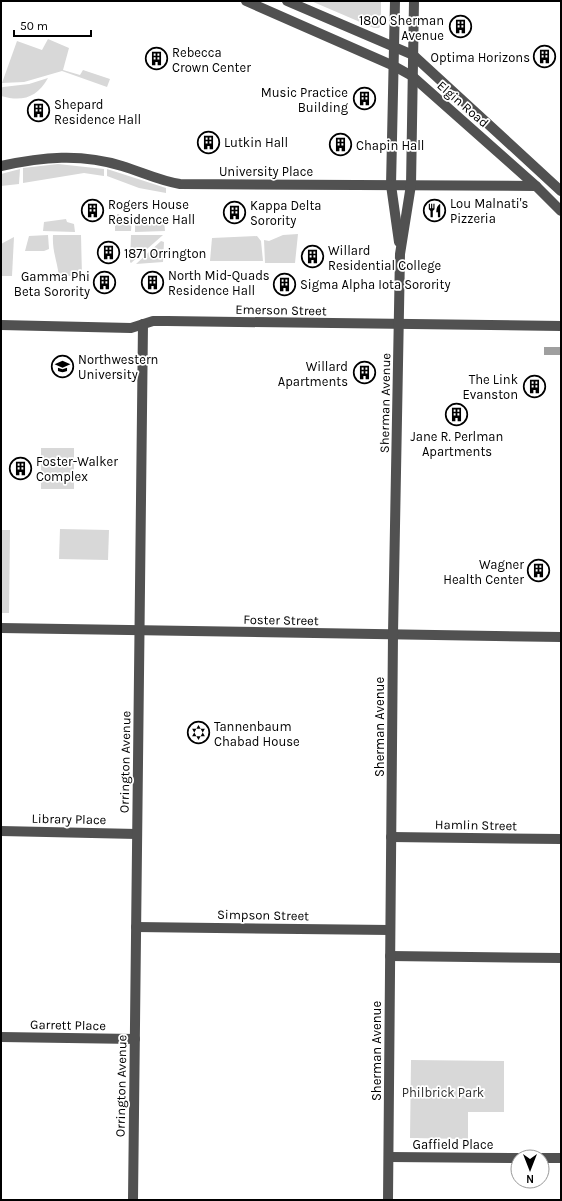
<svg xmlns="http://www.w3.org/2000/svg" width="562" height="1201" font-family="Karla,sans-serif">
  <style>
    .green { fill: #d8d8d8 }
    .water { fill: #9f9f9f }
    .lines { fill: none; stroke-linecap: round; stroke-linejoin: round }
    .minor { stroke: #515151; stroke-width: 10 }
    .labels { text-anchor: middle; dominant-baseline: central; stroke-width: 3.5; stroke-linejoin: round; paint-order: stroke }
    .poi-label { font-size: 13px; fill: #000; stroke: #fff; text-anchor: start }
    .street-label { font-size: 13px; fill: #000; stroke: #fff }
    .park-label { font-size: 13px; fill: #2f2f2f; stroke: #fff }
  </style>
  <rect width="100%" height="100%" fill="#fff"/>
  <g class="green">
    <polygon points="311,1 381,1 381,25 379,28 374,28"/>
    <polygon points="48,39 69,48 63,70 80,75 83,70 110,79 107,87 62,71 24,82 2,83 17,41 42,50"/>
    <path d="M 48,78 C 37,98 22,102 1,96 L 1,88 L 3,87 L 29,84 Z"/>
    <polygon points="58,164 104,169 104,176 84,173 23,183 23,168"/>
    <polygon points="20,169 19,184 1,186 1,174"/>
    <polygon points="107,169 166,188 166,193 139,188 107,176"/>
    <polygon points="117,214 119,214 120,218 132,218 131,231 115,231 115,219 117,219"/>
    <polygon points="66,219 67,222 74,224 75,232 43,231 44,222"/>
    <polygon points="135,219 164,220 165,231 135,232"/>
    <polygon points="298,234 295,263 265,263 264,240 269,241 283,235"/>
    <polygon points="48,235 49,249 44,251 25,251 29,236"/>
    <path d="M 53,235 L 81,235 L 82,276 L 59,276 C 57,261 52,250 53,235 Z"/>
    <polygon points="131,235 163,235 131,263 130,262"/>
    <polygon points="257,236 261,241 263,261 210,261 212,238"/>
    <polygon points="14,237 12,276 1,276 1,244"/>
    <polygon points="161,241 164,242 163,262 136,264"/>
    <rect x="41" y="448" width="33" height="41"/>
    <polygon points="60,529 109,530 108,560 59,559"/>
    <polygon points="1,530 10,530 9,613 1,613"/>
    <polygon points="411,1060 504,1061 504,1112 468,1112 468,1139 410,1138"/>
  </g>
  <rect class="water" x="544" y="347" width="17" height="8"/>
  <g class="lines">
    <g class="minor">
      <polyline points="246,1 394,66 412,76 536,186 561,211"/>
      <polyline points="287,1 413,55 561,191"/>
      <polyline points="395,1 391,185 399,242"/>
      <path d="M 1,166 C 42,157 81,153 122,166 C 142,172 160,181 180,184 L 536,186"/>
      <polyline points="1,325 131,328 153,321 167,321 561,326"/>
      <polyline points="1,628 561,637"/>
      <polyline points="1,831 137,834"/>
      <polyline points="391,837 561,839"/>
      <polyline points="136,927 390,930"/>
      <polyline points="390,956 561,958"/>
      <polyline points="1,1037 135,1039"/>
      <polyline points="389,1157 518,1158"/>
      <polyline points="542,1158 561,1158"/>
      <polyline points="133,1200 143,324"/>
      <polyline points="388,1200 393,634 399,310 400,254 411,185 414,1"/>
    </g>
  </g>
  <defs>
    <symbol id="building-ring" viewBox="-11 -11 22 22"><circle r="9.5" fill="#fff" stroke="#000" stroke-width="1.5"/><path d="M-4-6H4V6H1V3H-1V6H-4ZM-2.5-4.3h1.7v1.8h-1.7ZM.8-4.3h1.7v1.8H.8ZM-2.5-1h1.7V.8h-1.7ZM.8-1h1.7V.8H.8Z" fill="#000"/></symbol>
    <symbol id="restaurant-ring" viewBox="-11 -11 22 22"><circle r="9.5" fill="#fff" stroke="#000" stroke-width="1.5"/><path d="M-5-6h1v4h1v-4h1v4h1v-4h1v5L-1.5 .5V6h-2V.5L-5-1ZM5-6V6H3V1.5H1.5Q1.5-4 5-6Z" fill="#000"/></symbol>
    <symbol id="university-ring" viewBox="-11 -11 22 22"><circle r="9.5" fill="#fff" stroke="#000" stroke-width="1.5"/><path d="M0-5L7-2L0 1L-7-2ZM-4 1L0 2.5L4 1V4Q0 6-4 4Z" fill="#000"/></symbol>
    <symbol id="synagogue-ring" viewBox="-11 -11 22 22"><circle r="9.5" fill="#fff" stroke="#000" stroke-width="1.5"/><path d="M0-6.5L5.6 3.2H-5.6ZM0 6.5L5.6-3.2H-5.6Z" fill="#000"/></symbol>
  </defs>
  <g fill-rule="evenodd">
    <use href="#building-ring" x="448" y="14" width="25" height="25"/>
    <use href="#building-ring" x="532" y="44" width="25" height="25"/>
    <use href="#building-ring" x="144" y="46" width="25" height="25"/>
    <use href="#building-ring" x="352" y="86" width="25" height="25"/>
    <use href="#building-ring" x="26" y="98" width="25" height="25"/>
    <use href="#building-ring" x="196" y="130" width="25" height="25"/>
    <use href="#building-ring" x="328" y="132" width="25" height="25"/>
    <use href="#restaurant-ring" x="422" y="198" width="25" height="25"/>
    <use href="#building-ring" x="80" y="198" width="25" height="25"/>
    <use href="#building-ring" x="222" y="200" width="25" height="25"/>
    <use href="#building-ring" x="96" y="240" width="25" height="25"/>
    <use href="#building-ring" x="300" y="244" width="25" height="25"/>
    <use href="#building-ring" x="140" y="270" width="25" height="25"/>
    <use href="#building-ring" x="92" y="270" width="25" height="25"/>
    <use href="#building-ring" x="272" y="272" width="25" height="25"/>
    <use href="#university-ring" x="50" y="354" width="25" height="25"/>
    <use href="#building-ring" x="352" y="360" width="25" height="25"/>
    <use href="#building-ring" x="522" y="374" width="25" height="25"/>
    <use href="#building-ring" x="444" y="402" width="25" height="25"/>
    <use href="#building-ring" x="8" y="456" width="25" height="25"/>
    <use href="#building-ring" x="526" y="558" width="25" height="25"/>
    <use href="#synagogue-ring" x="186" y="720" width="25" height="25"/>
  </g>
  <g class="labels">
    <g class="poi-label">
      <text x="444" y="20" text-anchor="end">1800 Sherman<tspan x="444" dy="15">Avenue</tspan></text>
      <text x="172" y="52">Rebecca<tspan x="172" dy="15">Crown Center</tspan></text>
      <text x="530" y="57" text-anchor="end">Optima Horizons</text>
      <text x="348" y="92" text-anchor="end">Music Practice<tspan x="348" dy="15">Building</tspan></text>
      <text x="54" y="104">Shepard<tspan x="54" dy="15">Residence Hall</tspan></text>
      <text x="224" y="142">Lutkin Hall</text>
      <text x="356" y="145">Chapin Hall</text>
      <text x="450" y="203">Lou Malnati's<tspan x="450" dy="15">Pizzeria</tspan></text>
      <text x="108" y="204">Rogers House<tspan x="108" dy="15">Residence Hall</tspan></text>
      <text x="250" y="205">Kappa Delta<tspan x="250" dy="15">Sorority</tspan></text>
      <text x="328" y="250">Willard<tspan x="328" dy="15">Residential College</tspan></text>
      <text x="124" y="253">1871 Orrington</text>
      <text x="168" y="275">North Mid-Quads<tspan x="168" dy="15">Residence Hall</tspan></text>
      <text x="90" y="276" text-anchor="end">Gamma Phi<tspan x="90" dy="15">Beta Sorority</tspan></text>
      <text x="300" y="284">Sigma Alpha Iota Sorority</text>
      <text x="78" y="359">Northwestern<tspan x="78" dy="15">University</tspan></text>
      <text x="348" y="366" text-anchor="end">Willard<tspan x="348" dy="15">Apartments</tspan></text>
      <text x="518" y="379" text-anchor="end">The Link<tspan x="518" dy="15">Evanston</tspan></text>
      <text x="457" y="436" text-anchor="middle">Jane R. Perlman<tspan x="457" dy="15">Apartments</tspan></text>
      <text x="36" y="461">Foster-Walker<tspan x="36" dy="15">Complex</tspan></text>
      <text x="524" y="564" text-anchor="end">Wagner<tspan x="524" dy="15">Health Center</tspan></text>
      <text x="214" y="726">Tannenbaum<tspan x="214" dy="15">Chabad House</tspan></text>
    </g>
    <g class="street-label">
      <text transform="translate(463 104) rotate(41)">Elgin Road</text>
      <text x="266" y="171">University Place</text>
      <text transform="translate(281 310) rotate(1)">Emerson Street</text>
      <text transform="translate(385 403) rotate(-89)">Sherman Avenue</text>
      <text transform="translate(281 620) rotate(1)">Foster Street</text>
      <text transform="translate(379 727) rotate(-90)">Sherman Avenue</text>
      <text transform="translate(125 762) rotate(-89)">Orrington Avenue</text>
      <text transform="translate(69 819) rotate(1)">Library Place</text>
      <text transform="translate(476 825) rotate(1)">Hamlin Street</text>
      <text transform="translate(263 915) rotate(1)">Simpson Street</text>
      <text transform="translate(68 1025) rotate(1)">Garrett Place</text>
      <text transform="translate(376 1051) rotate(-90)">Sherman Avenue</text>
      <text transform="translate(121 1086) rotate(-89)">Orrington Avenue</text>
      <text x="453" y="1144">Gaffield Place</text>
    </g>
    <g class="park-label">
      <text x="443" y="1092">Philbrick Park</text>
    </g>
  </g>
  <rect width="562" height="1201" fill="none" stroke="#000000" stroke-width="4"/>
  <g transform="translate(530 1169) rotate(180)"><circle r="19" fill="#ffffff" stroke="#999999"/>
  <path d="M0-3L7 15L0 10L-7 15Z" fill="#000000"/>
  <text y="-6" font-size="11" font-weight="bold" text-anchor="middle" fill="#000000">N</text>
  </g>
  <path d="M14 30v6h77v-6" fill="none" stroke="#000000" stroke-width="2"/>
  <text x="20" y="30" font-size="12" fill="#000000" stroke="#ffffff" stroke-width="3" paint-order="stroke">50 m</text>
</svg>
